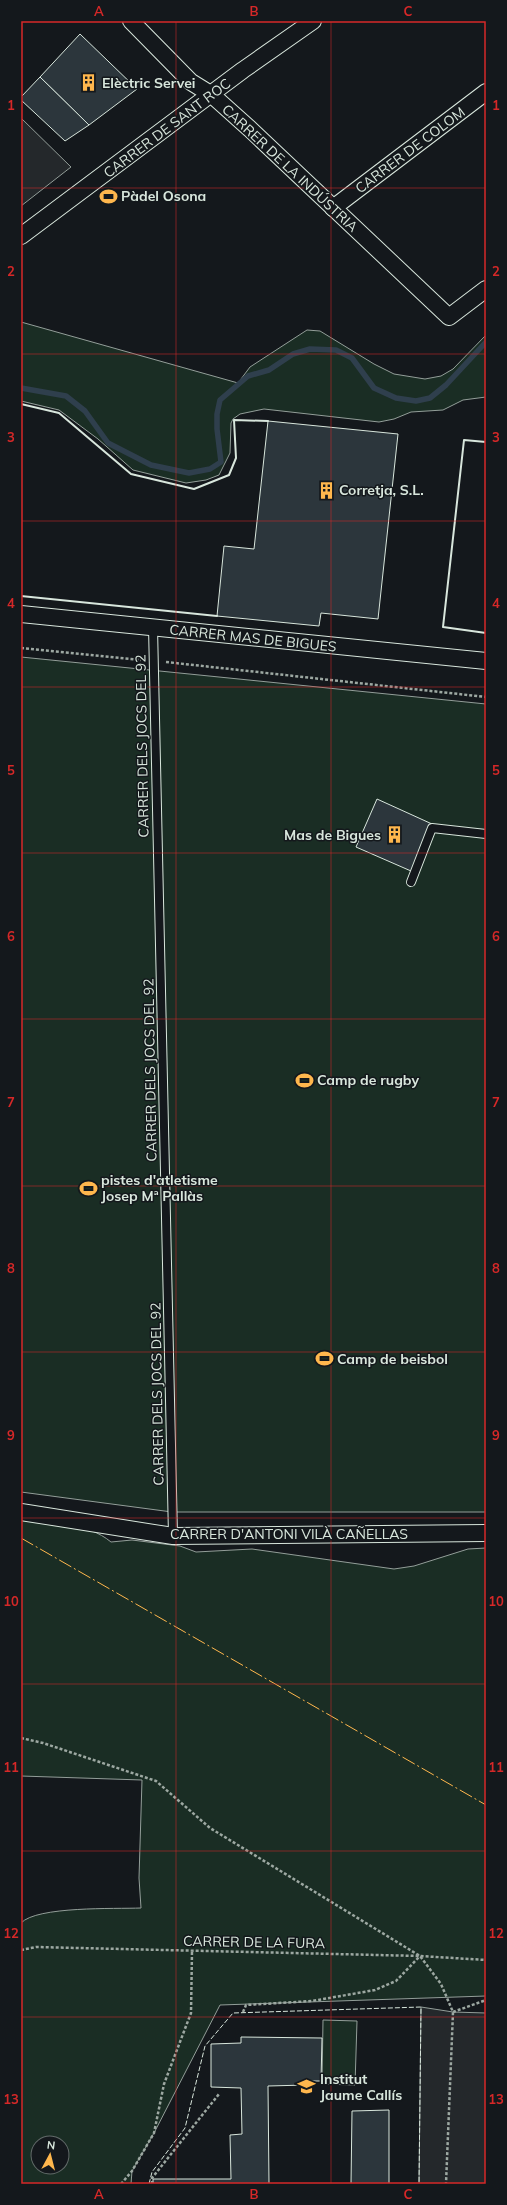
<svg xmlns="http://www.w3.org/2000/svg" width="507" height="2205" font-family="Mulish,sans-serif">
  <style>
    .green { fill: #1a2d24; stroke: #939e99; fill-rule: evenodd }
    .parking { fill: #24282b; stroke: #939e99 }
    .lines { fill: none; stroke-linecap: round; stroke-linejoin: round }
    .stream { stroke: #2f3f4d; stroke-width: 5.5 }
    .building { fill: #2c363c; stroke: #d8e6dc }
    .lane-casing { stroke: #d8e6dc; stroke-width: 10 }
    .street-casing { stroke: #d8e6dc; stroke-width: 18 }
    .path { stroke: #9da8a2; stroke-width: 2.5; stroke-dasharray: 3 2; stroke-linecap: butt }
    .lane { stroke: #14181c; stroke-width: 8 }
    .street { stroke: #14181c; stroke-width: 16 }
    .fence { stroke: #d8e6dc; stroke-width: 1; stroke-dasharray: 5 2; stroke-linecap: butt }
    .wall { stroke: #d8e6dc; stroke-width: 2 }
    .power { stroke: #ffb74d; stroke-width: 1; stroke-dasharray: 14 3 2 3; stroke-linecap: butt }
    .grid { fill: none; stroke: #d62828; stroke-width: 1; stroke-opacity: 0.55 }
    .labels { text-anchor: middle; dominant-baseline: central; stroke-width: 3; stroke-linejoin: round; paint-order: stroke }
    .poi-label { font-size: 14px; font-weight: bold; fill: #d8e6dc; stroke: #14181c; text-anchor: start }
    .street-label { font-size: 14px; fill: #d8e6dc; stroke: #14181c }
    .neatline { fill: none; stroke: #d62828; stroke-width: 1.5 }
    .grid-label { font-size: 13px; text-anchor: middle; font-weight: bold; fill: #d62828 }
  </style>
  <rect width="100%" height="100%" fill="#14181c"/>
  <g class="green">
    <polygon points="21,322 238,383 250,367 307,330 320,331 374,364 394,374 425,379 441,376 453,369 486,335 486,397 463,400 443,410 411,412 394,419 379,422 264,409 240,414 233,419 231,423 230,453 219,475 206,480 186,483 133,470 98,439 59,410 21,401"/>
    <polygon points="21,657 486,704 486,1512 172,1512 21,1492"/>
    <path d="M 21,1519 C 51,1523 87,1522 111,1542 L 132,1540 L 180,1546 L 196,1552 L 252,1549 L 394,1569 L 414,1566 L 468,1549 L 486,1548 L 486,1996 L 220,2005 L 154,2133 L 132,2171 L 131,2184 L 21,2184 L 21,1923 C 37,1906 115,1909 141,1908 L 139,1878 L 142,1780 L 21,1776 ZM 38,2143 L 62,2143 L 62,2167 L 38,2167 Z"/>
    <polygon points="323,2020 357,2021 355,2085 322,2084"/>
  </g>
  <g class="parking">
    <polygon points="21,118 71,167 21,206"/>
    <polygon points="421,2007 453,2012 486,2013 486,2184 419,2184"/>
  </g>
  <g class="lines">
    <polyline class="stream" points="21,388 66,396 85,411 108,443 151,465 189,473 210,469 221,462 217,429 217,414 220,400 248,376 269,370 293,354 310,349 336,350 352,358 374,388 396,398 416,401 430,398 446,385 486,342"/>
  </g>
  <g class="building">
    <polygon points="80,34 137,89 89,125 40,77"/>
    <polygon points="40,77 89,125 65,141 21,100 21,97"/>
    <polygon points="268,421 398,434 378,619 321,613 319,626 217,616 224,546 254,549"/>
    <polygon points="377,799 432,824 411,871 356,847"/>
    <polygon points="241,2037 322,2038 321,2081 307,2081 306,2085 268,2086 269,2184 153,2184 153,2179 231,2179 230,2135 242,2134 241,2088 211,2087 211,2044 241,2043"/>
    <polygon points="389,2110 389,2184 351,2184 352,2111"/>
  </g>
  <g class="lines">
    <defs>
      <g id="lane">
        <polyline points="153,627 173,1536"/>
        <polyline points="411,882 432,828 486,834"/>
      </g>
      <g id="street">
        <polyline points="131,21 191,82 212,95 250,129 449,317 486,289"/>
        <polyline points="333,208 486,92"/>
        <polyline points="21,236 243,70 313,21"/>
        <polyline points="21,614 486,661"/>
        <polyline points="21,1512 173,1536 486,1533"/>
      </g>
    </defs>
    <use href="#lane" class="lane-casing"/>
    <use href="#street" class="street-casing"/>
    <g class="path">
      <polyline points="21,648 141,660"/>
      <polyline points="166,662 486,697"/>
      <polyline points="21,1738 43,1743 156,1781 210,1828 420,1956 441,1984 453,2012 446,2184"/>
      <polyline points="21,1950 36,1947 420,1956 486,1960"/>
      <polyline points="243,2012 246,2005 312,2001 375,1990 396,1981 420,1956"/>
      <polyline points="453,2012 486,2000"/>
      <polyline points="121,2184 132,2171 154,2133 164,2084 191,2013 192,1951"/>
      <polyline points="152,2184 152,2178 219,2094"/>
    </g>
    <use href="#lane" class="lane"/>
    <use href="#street" class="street"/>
    <polyline class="fence" points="149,2184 152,2172 185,2128 205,2046 233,2013 421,2007 419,2184"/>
    <g class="wall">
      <polyline points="21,404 59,413 131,474 194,489 229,475 236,458 234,420 268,421"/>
      <polyline points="486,442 464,440 443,627 486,633"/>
      <polyline points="21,596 217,616"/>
    </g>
    <polyline class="power" points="21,1538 486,1805"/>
  </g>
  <path class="grid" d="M 176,21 L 176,2184M 331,21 L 331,2184M 21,188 L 486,188M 21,354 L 486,354M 21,521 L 486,521M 21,687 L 486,687M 21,853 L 486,853M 21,1019 L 486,1019M 21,1186 L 486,1186M 21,1352 L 486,1352M 21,1518 L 486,1518M 21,1684 L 486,1684M 21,1851 L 486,1851M 21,2017 L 486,2017"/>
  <defs>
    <symbol id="building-bare" viewBox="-9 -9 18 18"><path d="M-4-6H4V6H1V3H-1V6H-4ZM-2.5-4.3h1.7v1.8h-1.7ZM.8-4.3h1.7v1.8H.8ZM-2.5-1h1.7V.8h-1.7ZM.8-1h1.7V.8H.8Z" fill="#ffb74d" stroke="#14181c" stroke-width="2.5" paint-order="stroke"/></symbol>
    <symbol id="stadium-bare" viewBox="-9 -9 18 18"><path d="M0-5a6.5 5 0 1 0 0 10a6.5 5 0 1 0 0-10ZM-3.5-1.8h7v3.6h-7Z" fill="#ffb74d" stroke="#14181c" stroke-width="2.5" paint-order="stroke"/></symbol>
    <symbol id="school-bare" viewBox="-9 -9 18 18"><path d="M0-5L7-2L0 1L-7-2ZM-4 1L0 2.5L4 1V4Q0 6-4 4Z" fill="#ffb74d" stroke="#14181c" stroke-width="2.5" paint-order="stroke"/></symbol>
  </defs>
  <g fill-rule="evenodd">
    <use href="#building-bare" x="76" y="70" width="25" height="25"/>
    <use href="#stadium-bare" x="96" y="184" width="25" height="25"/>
    <use href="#building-bare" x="314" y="478" width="25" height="25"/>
    <use href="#building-bare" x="382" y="822" width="25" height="25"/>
    <use href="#stadium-bare" x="292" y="1068" width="25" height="25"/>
    <use href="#stadium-bare" x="76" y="1176" width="25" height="25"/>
    <use href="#stadium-bare" x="312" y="1346" width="25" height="25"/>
    <use href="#school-bare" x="294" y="2074" width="25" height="25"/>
  </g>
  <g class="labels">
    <g class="poi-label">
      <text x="102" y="83">Elèctric Servei</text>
      <text x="121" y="196">Pàdel Osona</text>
      <text x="339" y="490">Corretja, S.L.</text>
      <text x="381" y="835" text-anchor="end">Mas de Bigues</text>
      <text x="317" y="1080">Camp de rugby</text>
      <text x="101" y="1180">pistes d'atletisme<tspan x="101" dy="16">Josep Mª Pallàs</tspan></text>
      <text x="337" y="1359">Camp de beisbol</text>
      <text x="320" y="2079">Institut<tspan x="320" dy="16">Jaume Callís</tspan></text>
    </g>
    <g class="street-label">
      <text transform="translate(167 128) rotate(-37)">CARRER DE SANT ROC</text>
      <text transform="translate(410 150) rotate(-37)">CARRER DE COLOM</text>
      <text transform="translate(290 168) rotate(43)">CARRER DE LA INDÚSTRIA</text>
      <text transform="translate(253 638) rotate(6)">CARRER MAS DE BIGUES</text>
      <text transform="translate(142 746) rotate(-91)">CARRER DELS JOCS DEL 92</text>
      <text transform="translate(150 1070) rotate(-91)">CARRER DELS JOCS DEL 92</text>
      <text transform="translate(157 1394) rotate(-91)">CARRER DELS JOCS DEL 92</text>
      <text x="289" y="1534">CARRER D'ANTONI VILÀ CAÑELLAS</text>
      <text transform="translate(254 1942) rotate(1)">CARRER DE LA FURA</text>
    </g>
  </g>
  <rect width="507" height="2205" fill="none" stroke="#14181c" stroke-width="44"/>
  <g transform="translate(50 2155) rotate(7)"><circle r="19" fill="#14181c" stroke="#626a69"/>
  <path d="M0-3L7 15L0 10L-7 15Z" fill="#ffb74d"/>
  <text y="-6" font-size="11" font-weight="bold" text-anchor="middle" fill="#d8e6dc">N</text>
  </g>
  <rect x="22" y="22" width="463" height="2161" class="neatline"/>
  <g class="grid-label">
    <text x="99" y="16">A</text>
    <text x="254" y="16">B</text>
    <text x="408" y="16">C</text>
    <text x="11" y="110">1</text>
    <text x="496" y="110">1</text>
    <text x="11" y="276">2</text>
    <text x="496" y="276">2</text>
    <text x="11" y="442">3</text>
    <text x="496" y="442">3</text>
    <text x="11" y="608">4</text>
    <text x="496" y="608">4</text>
    <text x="11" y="775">5</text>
    <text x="496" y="775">5</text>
    <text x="11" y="941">6</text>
    <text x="496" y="941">6</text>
    <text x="11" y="1107">7</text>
    <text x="496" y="1107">7</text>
    <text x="11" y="1273">8</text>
    <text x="496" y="1273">8</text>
    <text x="11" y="1440">9</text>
    <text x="496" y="1440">9</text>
    <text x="11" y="1606">10</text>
    <text x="496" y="1606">10</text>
    <text x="11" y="1772">11</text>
    <text x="496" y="1772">11</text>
    <text x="11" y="1938">12</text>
    <text x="496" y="1938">12</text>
    <text x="11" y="2104">13</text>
    <text x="496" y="2104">13</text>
    <text x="99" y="2199">A</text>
    <text x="254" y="2199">B</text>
    <text x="408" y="2199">C</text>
  </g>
</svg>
